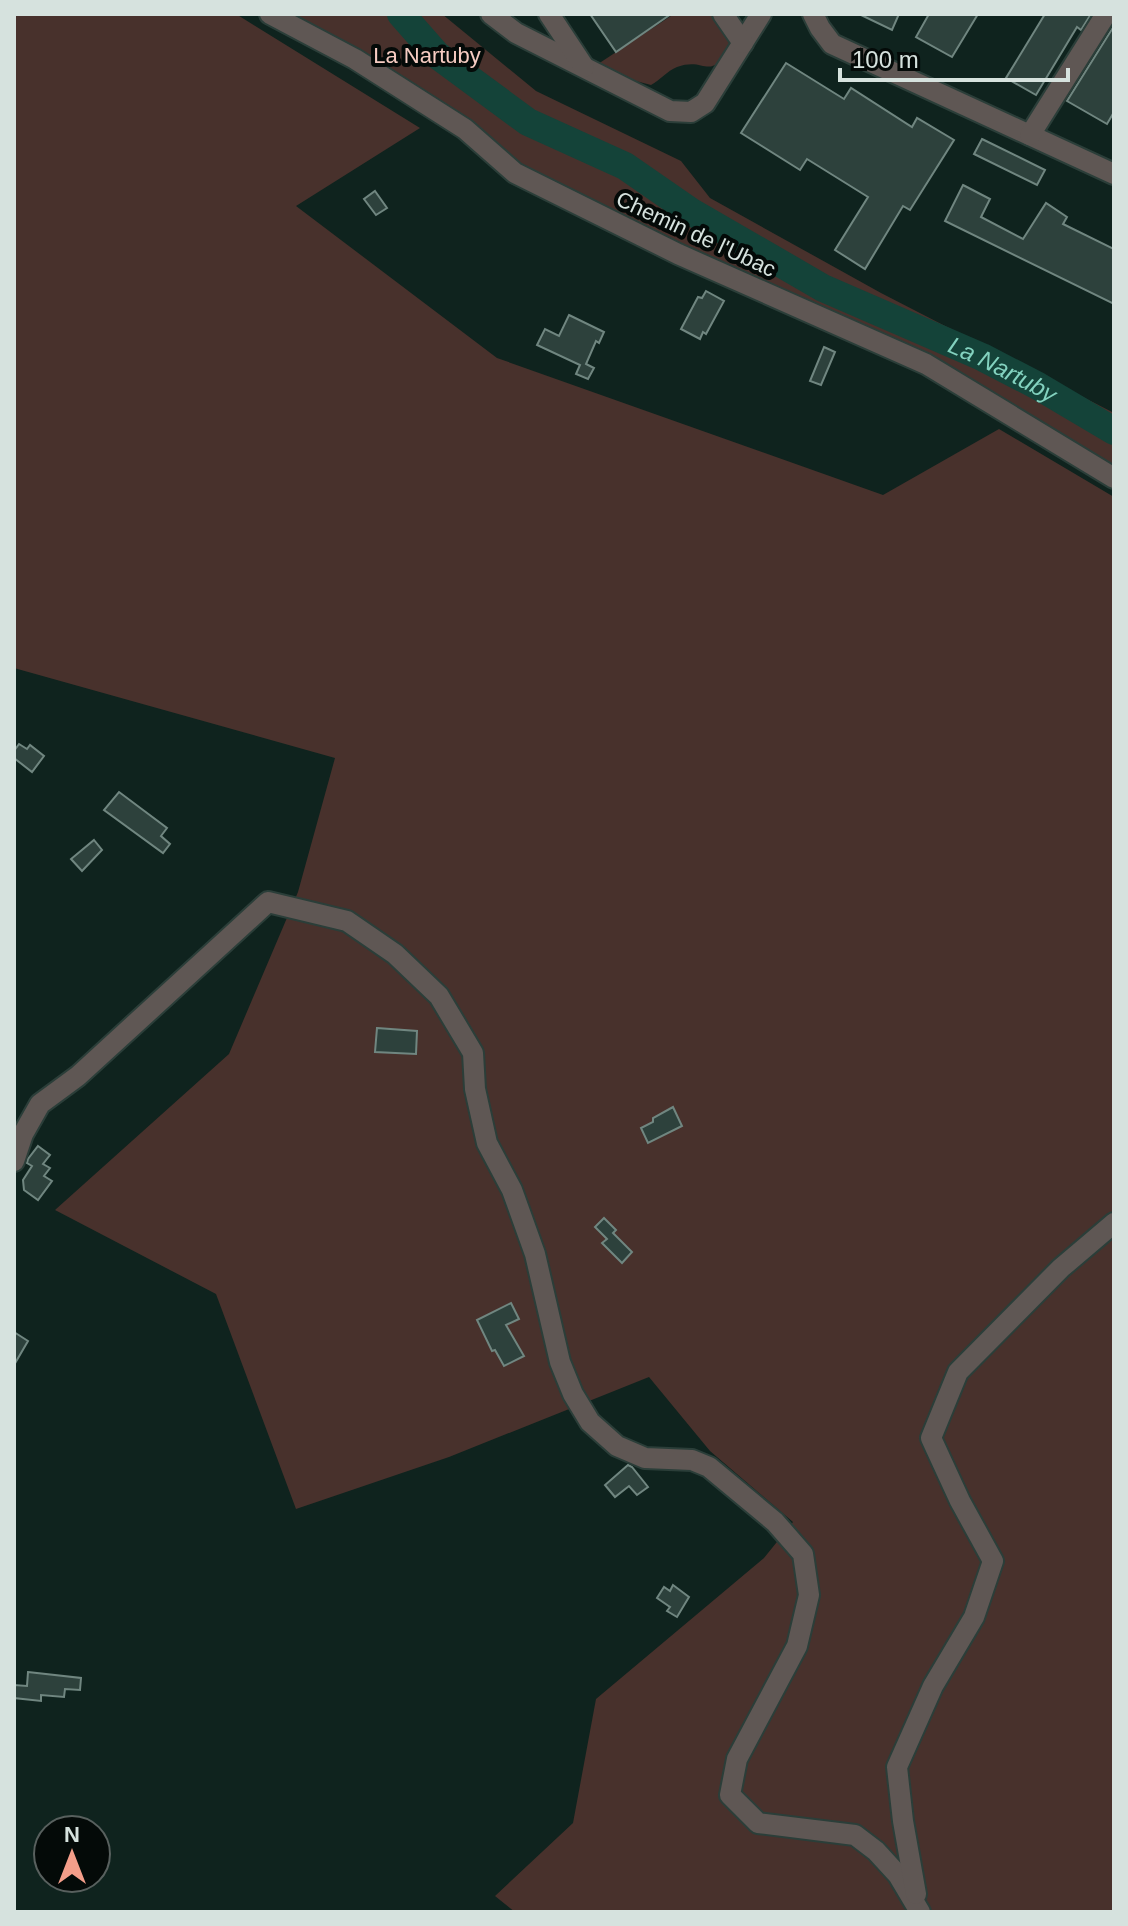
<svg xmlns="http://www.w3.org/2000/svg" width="1128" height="1926" font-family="Arial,sans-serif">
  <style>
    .green { fill: #48312c }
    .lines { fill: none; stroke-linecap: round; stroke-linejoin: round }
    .river { stroke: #144339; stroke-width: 28 }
    .building { fill: #2d413c; stroke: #708680; stroke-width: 2 }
    .minor-casing { stroke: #2b3e39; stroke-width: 24 }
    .minor { stroke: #5f5754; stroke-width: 20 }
    .labels { text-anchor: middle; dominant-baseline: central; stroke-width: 8; stroke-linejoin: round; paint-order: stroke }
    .park-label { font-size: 22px; fill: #f6ccc2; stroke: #040a08 }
    .street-label { font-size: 22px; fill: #d6e2de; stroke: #040a08 }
    .water-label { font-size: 24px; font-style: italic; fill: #83d2bf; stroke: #040a08 }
  </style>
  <rect width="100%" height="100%" fill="#0f231e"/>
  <g class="green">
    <polygon points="14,14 236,14 420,128 296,206 497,358 883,495 999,429 1114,497 1114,1912 515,1912 495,1896 573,1823 596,1699 764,1558 793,1522 710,1451 649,1377 449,1457 296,1509 216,1294 55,1210 229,1054 298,892 335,758 14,668"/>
    <polygon points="270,14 442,14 536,91 681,161 710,198 881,293 1114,413 1114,478 931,367 522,170"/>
    <path d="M 674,14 L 713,14 L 731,45 C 708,84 707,56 677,67 C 667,71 660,80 651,85 L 632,80 L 598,64 Z"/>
  </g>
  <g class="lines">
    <path class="river" id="s1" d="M 401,14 L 437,55 L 528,122 L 625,166 L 690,211 L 823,288 L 982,357 L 1038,386 L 1114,431"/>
  </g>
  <g class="building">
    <polygon points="590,14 671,14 616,52"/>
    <polygon points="859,14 899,14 892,30"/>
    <polygon points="929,14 978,14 952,57 916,37"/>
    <polygon points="1045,14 1091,14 1081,30 1077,27 1036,95 1006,78"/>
    <polygon points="1114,26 1114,112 1107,124 1067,101"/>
    <polygon points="786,63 844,99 851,88 912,127 917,118 954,140 910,210 903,206 865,269 835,250 868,197 807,159 800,170 741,133"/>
    <polygon points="982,139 1045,170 1037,185 974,154"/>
    <polygon points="963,185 990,199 981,217 1023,239 1046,203 1067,217 1063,224 1114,249 1114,304 945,221"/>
    <polygon points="375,191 387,208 376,215 364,199"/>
    <polygon points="706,291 724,301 706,334 703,332 700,339 681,329 698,297 702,298"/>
    <polygon points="569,315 604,332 599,343 596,341 586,364 594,368 588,379 576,374 580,365 537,345 545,329 559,336"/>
    <polygon points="824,347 835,352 821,385 810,381"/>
    <polygon points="19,744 27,749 30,745 44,756 32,772 14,758 14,751"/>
    <polygon points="119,792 167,828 161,836 170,844 163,853 104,810"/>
    <polygon points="94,840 102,850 82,871 71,859"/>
    <polygon points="377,1028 417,1031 416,1054 375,1052"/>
    <polygon points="673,1107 682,1126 648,1143 641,1128 653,1122 653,1118"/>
    <polygon points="38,1146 50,1155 43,1164 50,1168 44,1176 52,1181 38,1200 24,1190 23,1180 32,1166 27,1163 28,1159"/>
    <polygon points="604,1218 616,1230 613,1233 632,1252 622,1263 602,1243 607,1239 595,1227"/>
    <polygon points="511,1303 519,1319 506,1325 524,1356 504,1366 495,1350 492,1351 477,1320"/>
    <polygon points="14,1332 28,1341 14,1365"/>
    <polygon points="628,1465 632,1467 648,1487 637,1495 629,1486 615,1497 605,1485"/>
    <polygon points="673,1585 689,1597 677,1617 667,1611 670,1607 657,1598 664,1587 670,1591"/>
    <polygon points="28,1672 81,1678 80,1690 65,1689 64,1697 41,1695 41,1701 14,1698 14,1685 27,1686"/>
  </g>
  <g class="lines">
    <defs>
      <g id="minor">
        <polyline points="270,14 355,59 465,129 515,173 678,254 926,364 1114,478"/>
        <polyline points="491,14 516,33 670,111 691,112 705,103 761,14"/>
        <polyline points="549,14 584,67"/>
        <polyline points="723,14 743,43"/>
        <polyline points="813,14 820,28 832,44 1114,174"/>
        <polyline points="1030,135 1106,14"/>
        <polyline points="14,1161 23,1134 40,1104 78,1076 268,902 347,921 395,954 439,996 473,1053 475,1089 487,1143 512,1190 535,1254 560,1362 573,1394 590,1422 617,1446 645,1458 692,1460 709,1467 775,1522 803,1554 809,1595 797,1646 737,1759 730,1795 758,1823 855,1835 876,1851 898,1875 920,1912"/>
        <polyline points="916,1894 903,1821 897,1767 933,1686 974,1617 993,1561 960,1501 931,1438 958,1372 1061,1268 1114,1223"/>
      </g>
    </defs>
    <use href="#minor" class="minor-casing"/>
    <use href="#minor" class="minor"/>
  </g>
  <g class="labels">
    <g class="park-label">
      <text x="427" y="55">La Nartuby</text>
    </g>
    <g class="street-label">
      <text transform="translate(696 234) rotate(25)">Chemin de l'Ubac</text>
    </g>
    <g class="water-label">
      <text stroke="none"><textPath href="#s1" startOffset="704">La Nartuby</textPath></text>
    </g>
  </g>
  <rect width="1128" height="1926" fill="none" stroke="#d6e2de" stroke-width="32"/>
  <g transform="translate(72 1854)"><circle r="38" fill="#040a08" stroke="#58605e" stroke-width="2"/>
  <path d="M0-6L14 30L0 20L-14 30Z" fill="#f49e8a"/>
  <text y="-12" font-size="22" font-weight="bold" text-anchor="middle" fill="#d6e2de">N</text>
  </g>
  <path d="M840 68v12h228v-12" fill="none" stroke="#d6e2de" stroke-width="4"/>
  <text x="852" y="68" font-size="24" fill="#d6e2de" stroke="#040a08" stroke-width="6" paint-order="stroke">100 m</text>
</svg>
